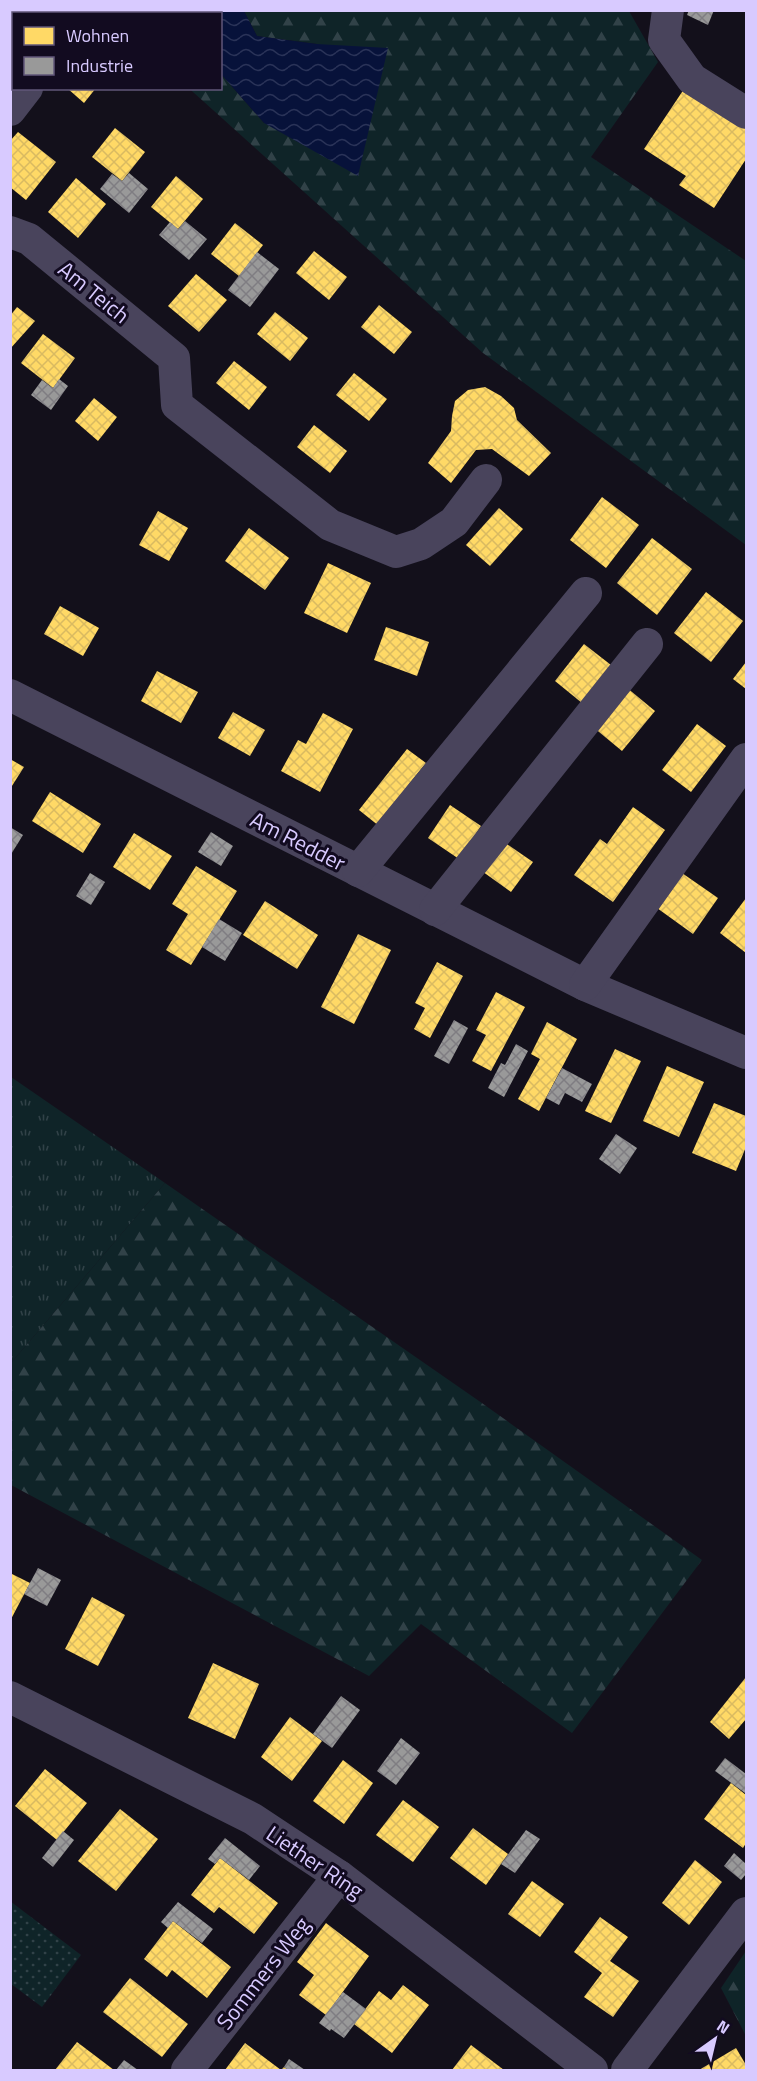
<svg xmlns="http://www.w3.org/2000/svg" width="757" height="2081" font-family="'Titillium Web',sans-serif">
  <style>
    .grass { fill: url(#grass-tufts) }
    .forest { fill: url(#forest-firs) }
    .park { fill: url(#park-dots) }
    .water { fill: url(#water-waves) }
    .homes { fill: url(#homes-cross-hatch) }
    .industry { fill: url(#industry-cross-hatch) }
    .lines { fill: none; stroke-linecap: round; stroke-linejoin: round }
    .minor { stroke: #49445c; stroke-width: 32 }
    .labels { text-anchor: middle; dominant-baseline: central; stroke-width: 6; stroke-linejoin: round; paint-order: stroke }
    .street-label { font-size: 22px; fill: #d8caff; stroke: #120b20 }
  </style>
  <defs>
    <pattern id="grass-tufts" width="24" height="20" patternUnits="userSpaceOnUse" patternTransform="scale(1.5)"><rect width="24" height="20" fill="#0f2428"/><path d="M3 7l-1-3M5 7V3M7 7l1-3M15 17l-1-3M17 17v-4M19 17l1-3" fill="none" stroke="#314248"/></pattern>
    <pattern id="forest-firs" width="22" height="20" patternUnits="userSpaceOnUse" patternTransform="scale(1.5)"><rect width="22" height="20" fill="#0f2428"/><path d="M5 1l3.5 6h-7zM16 11l3.5 6h-7z" fill="#314248"/></pattern>
    <pattern id="park-dots" width="8" height="8" patternUnits="userSpaceOnUse" patternTransform="scale(1.5)"><rect width="8" height="8" fill="#0f2428"/><path d="M2 2h.1M6 6h.1" fill="none" stroke="#314248" stroke-width="1.8" stroke-linecap="round"/></pattern>
    <pattern id="water-waves" width="16" height="10" patternUnits="userSpaceOnUse" patternTransform="scale(1.5)"><rect width="16" height="10" fill="#07123a"/><path d="M0 5q4-4 8 0t8 0" fill="none" stroke="#2a3358"/></pattern>
    <pattern id="homes-cross-hatch" width="8" height="8" patternUnits="userSpaceOnUse" patternTransform="scale(1.5)"><rect width="8" height="8" fill="#ffd966"/><path d="M0 0l8 8M0 8l8-8" fill="none" stroke="#d9ba61"/></pattern>
    <pattern id="industry-cross-hatch" width="8" height="8" patternUnits="userSpaceOnUse" patternTransform="scale(1.5)"><rect width="8" height="8" fill="#999"/><path d="M0 0l8 8M0 8l8-8" fill="none" stroke="#7f7d82"/></pattern>
  </defs>
  <rect width="100%" height="100%" fill="#13101b"/>
  <polygon class="grass" points="11,1077 165,1183 11,1363"/>
  <g class="forest">
    <polygon points="244,11 629,11 658,62 591,157 746,261 746,545 483,353 193,92 190,89 220,88 221,74 264,123 317,44 257,36"/>
    <polygon points="165,1183 479,1401 702,1560 572,1733 421,1624 369,1676 11,1485 11,1363"/>
    <polygon points="746,1951 746,2036 721,1988"/>
  </g>
  <polygon class="park" points="10,1901 81,1955 42,2007 11,1984"/>
  <polygon class="water" points="166,11 244,11 257,36 317,44 388,48 358,176 264,123 221,74 220,14 169,13"/>
  <g class="homes">
    <polygon points="10,10 67,10 64,14 14,14 14,58 10,55"/>
    <polygon points="686,86 746,127 746,159 714,208 679,185 686,176 644,149"/>
    <polygon points="67,88 96,88 84,103"/>
    <polygon points="115,128 145,152 122,181 92,157"/>
    <polygon points="18,132 56,162 26,200 10,187 10,141"/>
    <polygon points="176,176 203,199 178,229 151,207"/>
    <polygon points="76,178 106,204 78,238 48,212"/>
    <polygon points="235,223 263,245 239,276 211,254"/>
    <polygon points="314,251 347,277 329,300 296,273"/>
    <polygon points="196,274 227,300 199,332 168,306"/>
    <polygon points="379,305 412,332 394,354 361,327"/>
    <polygon points="17,307 35,321 10,349 10,316"/>
    <polygon points="275,312 308,338 290,361 257,334"/>
    <polygon points="43,334 75,358 53,388 21,363"/>
    <polygon points="234,361 267,387 249,410 216,383"/>
    <polygon points="354,373 387,399 369,421 336,395"/>
    <polygon points="485,387 501,396 514,408 517,420 551,453 529,476 492,449 476,450 451,483 428,463 451,431 452,416 455,401 468,390"/>
    <polygon points="94,398 117,417 98,441 75,421"/>
    <polygon points="314,425 347,451 330,473 297,447"/>
    <polygon points="602,497 639,525 606,568 570,540"/>
    <polygon points="499,508 523,529 490,566 466,545"/>
    <polygon points="158,511 188,528 169,561 139,545"/>
    <polygon points="249,528 289,558 265,590 225,561"/>
    <polygon points="652,538 692,569 657,615 617,583"/>
    <polygon points="328,563 371,583 347,633 304,613"/>
    <polygon points="706,592 743,621 711,662 674,633"/>
    <polygon points="60,606 99,628 83,656 44,634"/>
    <polygon points="386,627 429,642 417,676 374,660"/>
    <polygon points="584,644 611,665 582,703 555,681"/>
    <polygon points="746,662 746,689 733,679"/>
    <polygon points="157,671 198,692 181,723 141,701"/>
    <polygon points="626,687 655,711 622,751 593,727"/>
    <polygon points="233,712 265,730 250,756 218,738"/>
    <polygon points="323,713 353,729 320,792 281,771 298,740 306,744"/>
    <polygon points="697,724 726,746 691,792 662,770"/>
    <polygon points="407,749 426,763 406,788 384,830 359,810"/>
    <polygon points="10,759 24,767 10,789"/>
    <polygon points="50,792 101,824 83,853 32,821"/>
    <polygon points="450,805 481,826 459,859 428,838"/>
    <polygon points="633,807 665,830 613,902 574,875 600,839 607,844"/>
    <polygon points="134,833 172,856 150,890 113,867"/>
    <polygon points="501,840 533,862 511,892 479,869"/>
    <polygon points="196,866 237,891 191,965 166,950 188,914 172,904"/>
    <polygon points="682,873 718,898 693,934 657,908"/>
    <polygon points="746,898 746,953 720,933"/>
    <polygon points="265,901 318,935 297,969 243,935"/>
    <polygon points="358,934 391,950 354,1024 321,1007"/>
    <polygon points="437,962 463,976 430,1038 414,1029 425,1008 415,1003"/>
    <polygon points="496,992 525,1007 491,1071 472,1061 486,1035 476,1030"/>
    <polygon points="547,1022 577,1039 539,1111 518,1099 540,1059 531,1054"/>
    <polygon points="615,1049 641,1061 611,1123 585,1111"/>
    <polygon points="667,1066 704,1082 679,1137 643,1121"/>
    <polygon points="714,1103 746,1116 746,1147 736,1171 692,1153"/>
    <polygon points="10,1573 30,1583 10,1621"/>
    <polygon points="92,1597 125,1615 98,1666 65,1649"/>
    <polygon points="213,1663 259,1684 235,1739 188,1718"/>
    <polygon points="746,1677 746,1719 729,1739 710,1722"/>
    <polygon points="290,1717 322,1741 292,1781 261,1757"/>
    <polygon points="343,1760 373,1783 344,1824 313,1801"/>
    <polygon points="45,1769 87,1803 57,1840 15,1806"/>
    <polygon points="731,1783 746,1795 746,1843 743,1848 704,1819"/>
    <polygon points="403,1800 439,1827 413,1862 376,1835"/>
    <polygon points="120,1809 158,1839 116,1891 78,1861"/>
    <polygon points="473,1828 508,1854 486,1885 450,1858"/>
    <polygon points="220,1858 278,1903 254,1934 219,1907 214,1913 191,1895"/>
    <polygon points="695,1860 722,1882 689,1925 662,1903"/>
    <polygon points="532,1881 564,1904 540,1937 508,1914"/>
    <polygon points="600,1917 628,1937 610,1961 639,1981 613,2017 584,1997 602,1973 574,1952"/>
    <polygon points="173,1921 231,1967 207,1998 172,1970 167,1977 144,1959"/>
    <polygon points="326,1923 369,1956 326,2015 299,1995 314,1975 297,1962"/>
    <polygon points="130,1978 188,2024 162,2057 103,2012"/>
    <polygon points="403,1985 429,2005 392,2053 354,2024 379,1991 391,2000"/>
    <polygon points="77,2042 114,2070 55,2070"/>
    <polygon points="245,2043 281,2070 284,2067 288,2070 225,2070"/>
    <polygon points="471,2045 504,2070 452,2070"/>
    <polygon points="736,2048 746,2065 746,2070 699,2070"/>
  </g>
  <g class="industry">
    <polygon points="689,10 714,10 708,25 687,15"/>
    <polygon points="129,173 148,189 129,213 100,189 112,174 122,181"/>
    <polygon points="185,221 207,239 189,260 159,235 170,222 178,229"/>
    <polygon points="257,252 279,269 250,307 228,290"/>
    <polygon points="59,379 68,386 51,410 31,395 42,380 53,388"/>
    <polygon points="10,827 23,835 10,856"/>
    <polygon points="211,832 233,846 221,866 198,852"/>
    <polygon points="90,873 105,882 91,905 76,896"/>
    <polygon points="219,919 242,933 225,961 202,947"/>
    <polygon points="454,1020 468,1028 449,1064 434,1056"/>
    <polygon points="516,1044 528,1051 504,1097 488,1088 501,1063 505,1065"/>
    <polygon points="562,1068 592,1084 582,1102 565,1093 559,1105 546,1098"/>
    <polygon points="616,1134 637,1148 620,1174 599,1159"/>
    <polygon points="38,1568 61,1580 47,1606 24,1594"/>
    <polygon points="341,1696 360,1710 332,1748 313,1734"/>
    <polygon points="401,1738 420,1753 396,1785 377,1771"/>
    <polygon points="725,1758 746,1774 745,1793 715,1771"/>
    <polygon points="526,1830 540,1839 515,1873 501,1864"/>
    <polygon points="63,1831 74,1840 53,1867 42,1858"/>
    <polygon points="225,1838 260,1866 249,1880 220,1858 215,1864 208,1859"/>
    <polygon points="734,1853 746,1864 746,1874 741,1880 724,1866"/>
    <polygon points="178,1902 213,1929 202,1943 173,1921 168,1928 161,1922"/>
    <polygon points="343,1992 366,2009 344,2038 331,2029 330,2031 319,2023"/>
    <polygon points="289,2059 305,2070 288,2070 284,2067"/>
    <polygon points="124,2060 138,2070 116,2070"/>
  </g>
  <g class="lines">
    <g class="minor">
      <polyline points="668,10 664,40 692,79 746,113"/>
      <polyline points="10,110 27,88"/>
      <polyline points="10,232 29,239 174,358 177,405 330,525 396,552 421,544 454,522 486,480"/>
      <polyline points="10,695 585,985 746,1053"/>
      <polyline points="358,871 586,593"/>
      <polyline points="435,910 647,644"/>
      <polyline points="585,985 746,759"/>
      <polyline points="10,1697 253,1819 339,1876 592,2070"/>
      <polyline points="187,2070 339,1876"/>
      <polyline points="627,2070 746,1913"/>
    </g>
  </g>
  <g class="labels">
    <g class="street-label">
      <text transform="translate(94 292) rotate(39)">Am Teich</text>
      <text transform="translate(298 841) rotate(27)">Am Redder</text>
      <text transform="translate(315 1862) rotate(34)">Liether Ring</text>
      <text transform="translate(263 1973) rotate(-52)">Sommers Weg</text>
    </g>
  </g>
  <rect width="757" height="2081" fill="none" stroke="#d8caff" stroke-width="24"/>
  <rect x="12" y="12" width="210" height="78" fill="#120b20" stroke="#615779" stroke-width="1.5"/>
  <rect x="24" y="27" width="30" height="18" fill="#ffd966" stroke="#615779" stroke-width="1.5"/>
  <text x="66" y="42" font-size="18" fill="#d8caff">Wohnen</text>
  <rect x="24" y="57" width="30" height="18" fill="#999999" stroke="#615779" stroke-width="1.5"/>
  <text x="66" y="72" font-size="18" fill="#d8caff">Industrie</text>
  <g transform="translate(715 2039) rotate(34)" stroke="#120b20" stroke-width="4.5" paint-order="stroke">
  <path d="M0-4.5L10 22L0 15L-10 22Z" fill="#d8caff"/>
  <text y="-9" font-size="16" font-weight="bold" text-anchor="middle" fill="#d8caff">N</text>
  </g>
</svg>
